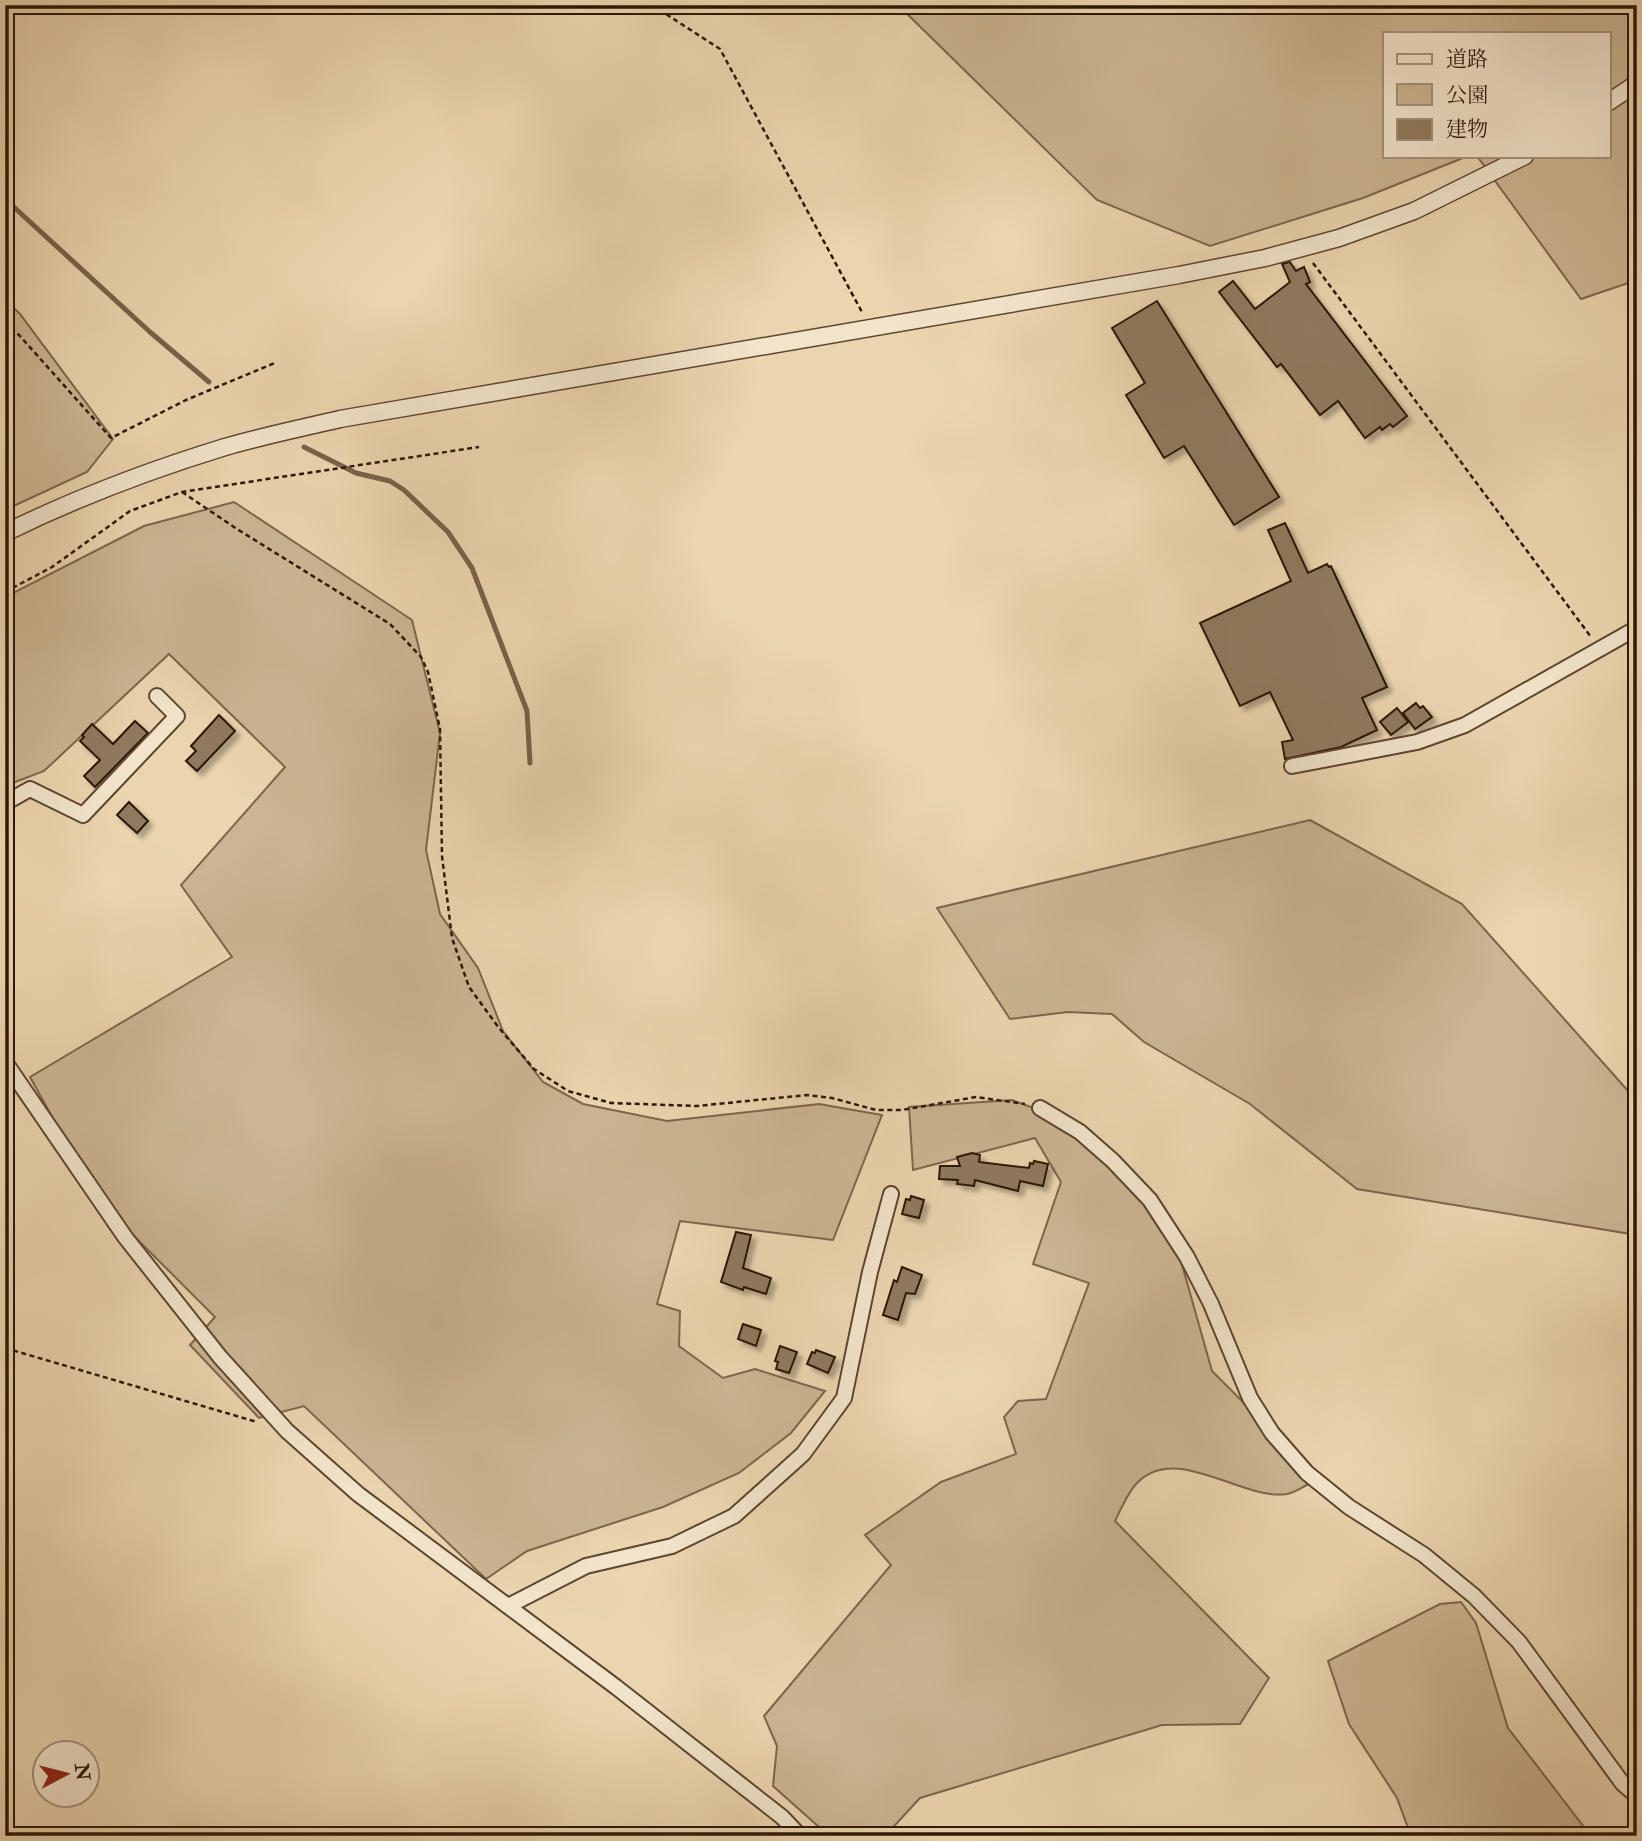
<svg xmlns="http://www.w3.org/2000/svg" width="1642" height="1841" font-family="'IM FELL Double Pica','Noto Serif JP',serif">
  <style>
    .green { fill: #cbb592; stroke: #7c664c; stroke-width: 2 }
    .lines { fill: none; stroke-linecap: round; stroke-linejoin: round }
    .stream { stroke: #786249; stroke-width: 5 }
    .building { fill: #8f7a5e; stroke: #2c1706; stroke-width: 2; filter: url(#shadow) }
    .minor-casing { stroke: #5c4630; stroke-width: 18 }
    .tertiary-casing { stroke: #5c4630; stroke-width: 19 }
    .path { stroke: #2c1706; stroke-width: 2.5; stroke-dasharray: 5 3.5; stroke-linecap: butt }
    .minor { stroke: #f2e4cb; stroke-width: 14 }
    .tertiary { stroke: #f2e4cb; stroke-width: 16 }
  </style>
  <defs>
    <filter id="shadow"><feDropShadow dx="5" dy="5" stdDeviation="2" flood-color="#0004"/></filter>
  </defs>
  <rect width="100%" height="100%" fill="#ebd5af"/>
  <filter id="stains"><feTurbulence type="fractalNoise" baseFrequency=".00286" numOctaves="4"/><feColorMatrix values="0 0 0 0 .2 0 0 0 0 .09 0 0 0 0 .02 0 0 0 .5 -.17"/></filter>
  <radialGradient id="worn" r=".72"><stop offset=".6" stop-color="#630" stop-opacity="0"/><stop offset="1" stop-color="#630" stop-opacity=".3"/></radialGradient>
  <g class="green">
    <polygon points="898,5 1637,5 1637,280 1581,299 1477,156 1609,156 1609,33 1385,33 1385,156 1468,156 1363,198 1210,246 1097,200"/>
    <polygon points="5,299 20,314 113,439 87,472 5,510"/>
    <polygon points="234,502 412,620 440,733 426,850 440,914 478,968 503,1031 543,1082 583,1104 667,1121 819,1104 882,1115 833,1240 680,1221 657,1304 680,1311 679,1346 723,1378 755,1369 825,1391 791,1433 739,1473 663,1507 527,1551 486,1579 304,1406 259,1418 190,1345 215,1317 99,1201 30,1077 232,957 181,885 285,767 169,654 44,771 5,786 5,597 144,526"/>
    <polygon points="1310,820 1462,904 1637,1101 1637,1235 1357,1189 1250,1104 1144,1042 1112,1014 1068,1012 1010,1019 937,908"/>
    <path d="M 1012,1100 L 1052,1115 L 1107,1151 L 1168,1215 L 1212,1371 L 1304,1463 L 1307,1485 C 1301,1488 1294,1493 1287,1494 C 1242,1501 1176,1442 1137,1483 C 1128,1492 1121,1509 1115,1521 L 1269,1678 L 1240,1724 L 1162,1725 L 920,1798 L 885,1836 L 829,1836 L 773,1786 L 777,1746 L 764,1716 L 891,1565 L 865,1535 L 941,1482 L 1016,1454 L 1004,1417 L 1018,1401 L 1046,1399 L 1089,1283 L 1033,1264 L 1061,1182 L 1035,1138 L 913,1170 L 909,1107 Z"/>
    <polygon points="1461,1602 1476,1623 1508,1728 1587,1831 1598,1836 1411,1836 1397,1798 1349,1724 1328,1661 1440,1604"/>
  </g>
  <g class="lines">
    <g class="stream">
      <polyline points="5,199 150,332 209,382"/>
      <polyline points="304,447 356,473 390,481 404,490 448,532 472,568 527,711 530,763"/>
    </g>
  </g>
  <g class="building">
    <polygon points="1290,262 1296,271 1304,267 1310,282 1306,284 1407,416 1393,427 1390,424 1382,430 1380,427 1365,438 1338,401 1320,415 1281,364 1277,367 1219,292 1233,281 1255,309 1290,282 1282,264"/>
    <polygon points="1157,301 1279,497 1234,525 1184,446 1164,458 1126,395 1145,383 1112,328"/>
    <polygon points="1285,523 1308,573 1327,564 1329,567 1331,566 1387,687 1362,698 1377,730 1341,747 1285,759 1282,742 1293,740 1270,692 1240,706 1200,623 1291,581 1268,530"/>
    <polygon points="1416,703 1420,708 1423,706 1432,717 1415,729 1403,713"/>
    <polygon points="1397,708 1408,722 1391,735 1380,722"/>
    <polygon points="219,715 235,731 197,771 186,761 196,751 191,746"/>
    <polygon points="135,721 148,733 95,787 84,776 100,760 80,741 84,737 82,735 92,724 113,744"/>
    <polygon points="129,802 148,821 137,833 117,815"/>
    <polygon points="972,1153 980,1155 979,1162 1029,1168 1030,1163 1033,1164 1034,1161 1048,1164 1043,1186 1020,1181 1018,1191 975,1180 974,1186 957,1184 958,1180 939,1179 940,1166 960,1166 957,1157"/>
    <polygon points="911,1196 924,1200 919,1218 902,1214 906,1199 910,1200"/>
    <polygon points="736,1232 751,1235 743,1268 771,1278 766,1294 744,1287 743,1290 721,1282"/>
    <polygon points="902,1267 922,1275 915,1294 906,1293 898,1320 883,1315 894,1280 897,1282"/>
    <polygon points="743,1324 761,1330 756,1346 738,1339"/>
    <polygon points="780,1346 797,1352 789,1373 776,1369 778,1362 775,1361"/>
    <polygon points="816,1350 835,1357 828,1373 807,1364 812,1352 815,1353"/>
  </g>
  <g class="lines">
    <defs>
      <g id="minor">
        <polyline points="1292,766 1417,742 1465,725 1637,628"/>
        <polyline points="5,803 30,789 83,815 177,716 157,696"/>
        <polyline points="5,1062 125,1237 220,1357 287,1431 358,1494 616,1687 782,1817 800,1836"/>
        <polyline points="1040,1108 1080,1132 1113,1161 1150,1200 1187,1257 1211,1304 1250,1398 1272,1433 1307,1473 1349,1507 1424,1555 1474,1596 1519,1642 1623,1784 1637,1796"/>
        <polyline points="508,1606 586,1566 672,1546 734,1516 803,1454 844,1398 870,1272 891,1194"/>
      </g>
      <g id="tertiary">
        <polyline points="1609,102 1637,83"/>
        <path d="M 5,533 C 76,498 150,470 225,447 C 263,436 302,428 340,419 L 1179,275 L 1265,258 L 1339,238 L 1414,211 L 1525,156"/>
      </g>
    </defs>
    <use href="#minor" class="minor-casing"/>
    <use href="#tertiary" class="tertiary-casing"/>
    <g class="path">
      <polyline points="652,5 720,49 863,314"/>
      <polyline points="1313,263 1591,637"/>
      <polyline points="5,322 19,335 111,438 186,400 277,362"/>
      <polyline points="182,492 237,529 390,624 421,657 428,672 440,729 442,856 452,938 469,987 499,1028 534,1069 568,1091 611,1103 697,1106 807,1095 832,1098 876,1110 902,1110 976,1097 1025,1104"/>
      <polyline points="5,592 52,567 130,511 182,492 479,447"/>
      <polyline points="5,1348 257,1422"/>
    </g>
    <use href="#minor" class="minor"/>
    <use href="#tertiary" class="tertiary"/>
  </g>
  <rect width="1642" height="1841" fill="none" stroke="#ebd5af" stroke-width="28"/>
  <rect x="7" y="7" width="1628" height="1827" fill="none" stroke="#2c1706" stroke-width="3.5"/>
  <rect x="14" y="14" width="1614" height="1813" fill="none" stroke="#2c1706" stroke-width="2"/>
  <rect x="1383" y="32" width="228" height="126" fill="#f2e4cb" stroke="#a3927c" stroke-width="2"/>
  <rect x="1397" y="54" width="35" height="10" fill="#f2e4cb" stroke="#a3927c" stroke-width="2"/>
  <text x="1446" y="66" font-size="21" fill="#2c1706">道路</text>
  <rect x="1397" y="84" width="35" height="21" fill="#cbb592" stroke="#a3927c" stroke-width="2"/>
  <text x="1446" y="102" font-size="21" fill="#2c1706">公園</text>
  <rect x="1397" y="119" width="35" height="21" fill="#8f7a5e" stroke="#a3927c" stroke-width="2"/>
  <text x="1446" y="136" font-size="21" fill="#2c1706">建物</text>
  <g transform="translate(66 1774) rotate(83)"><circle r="33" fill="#f2e4cb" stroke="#a3927c" stroke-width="2"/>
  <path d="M0-5L12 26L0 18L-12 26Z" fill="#8f2418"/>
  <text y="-10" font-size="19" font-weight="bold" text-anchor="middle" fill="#2c1706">N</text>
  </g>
  <rect width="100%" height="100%" filter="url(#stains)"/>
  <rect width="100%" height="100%" fill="url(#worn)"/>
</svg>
